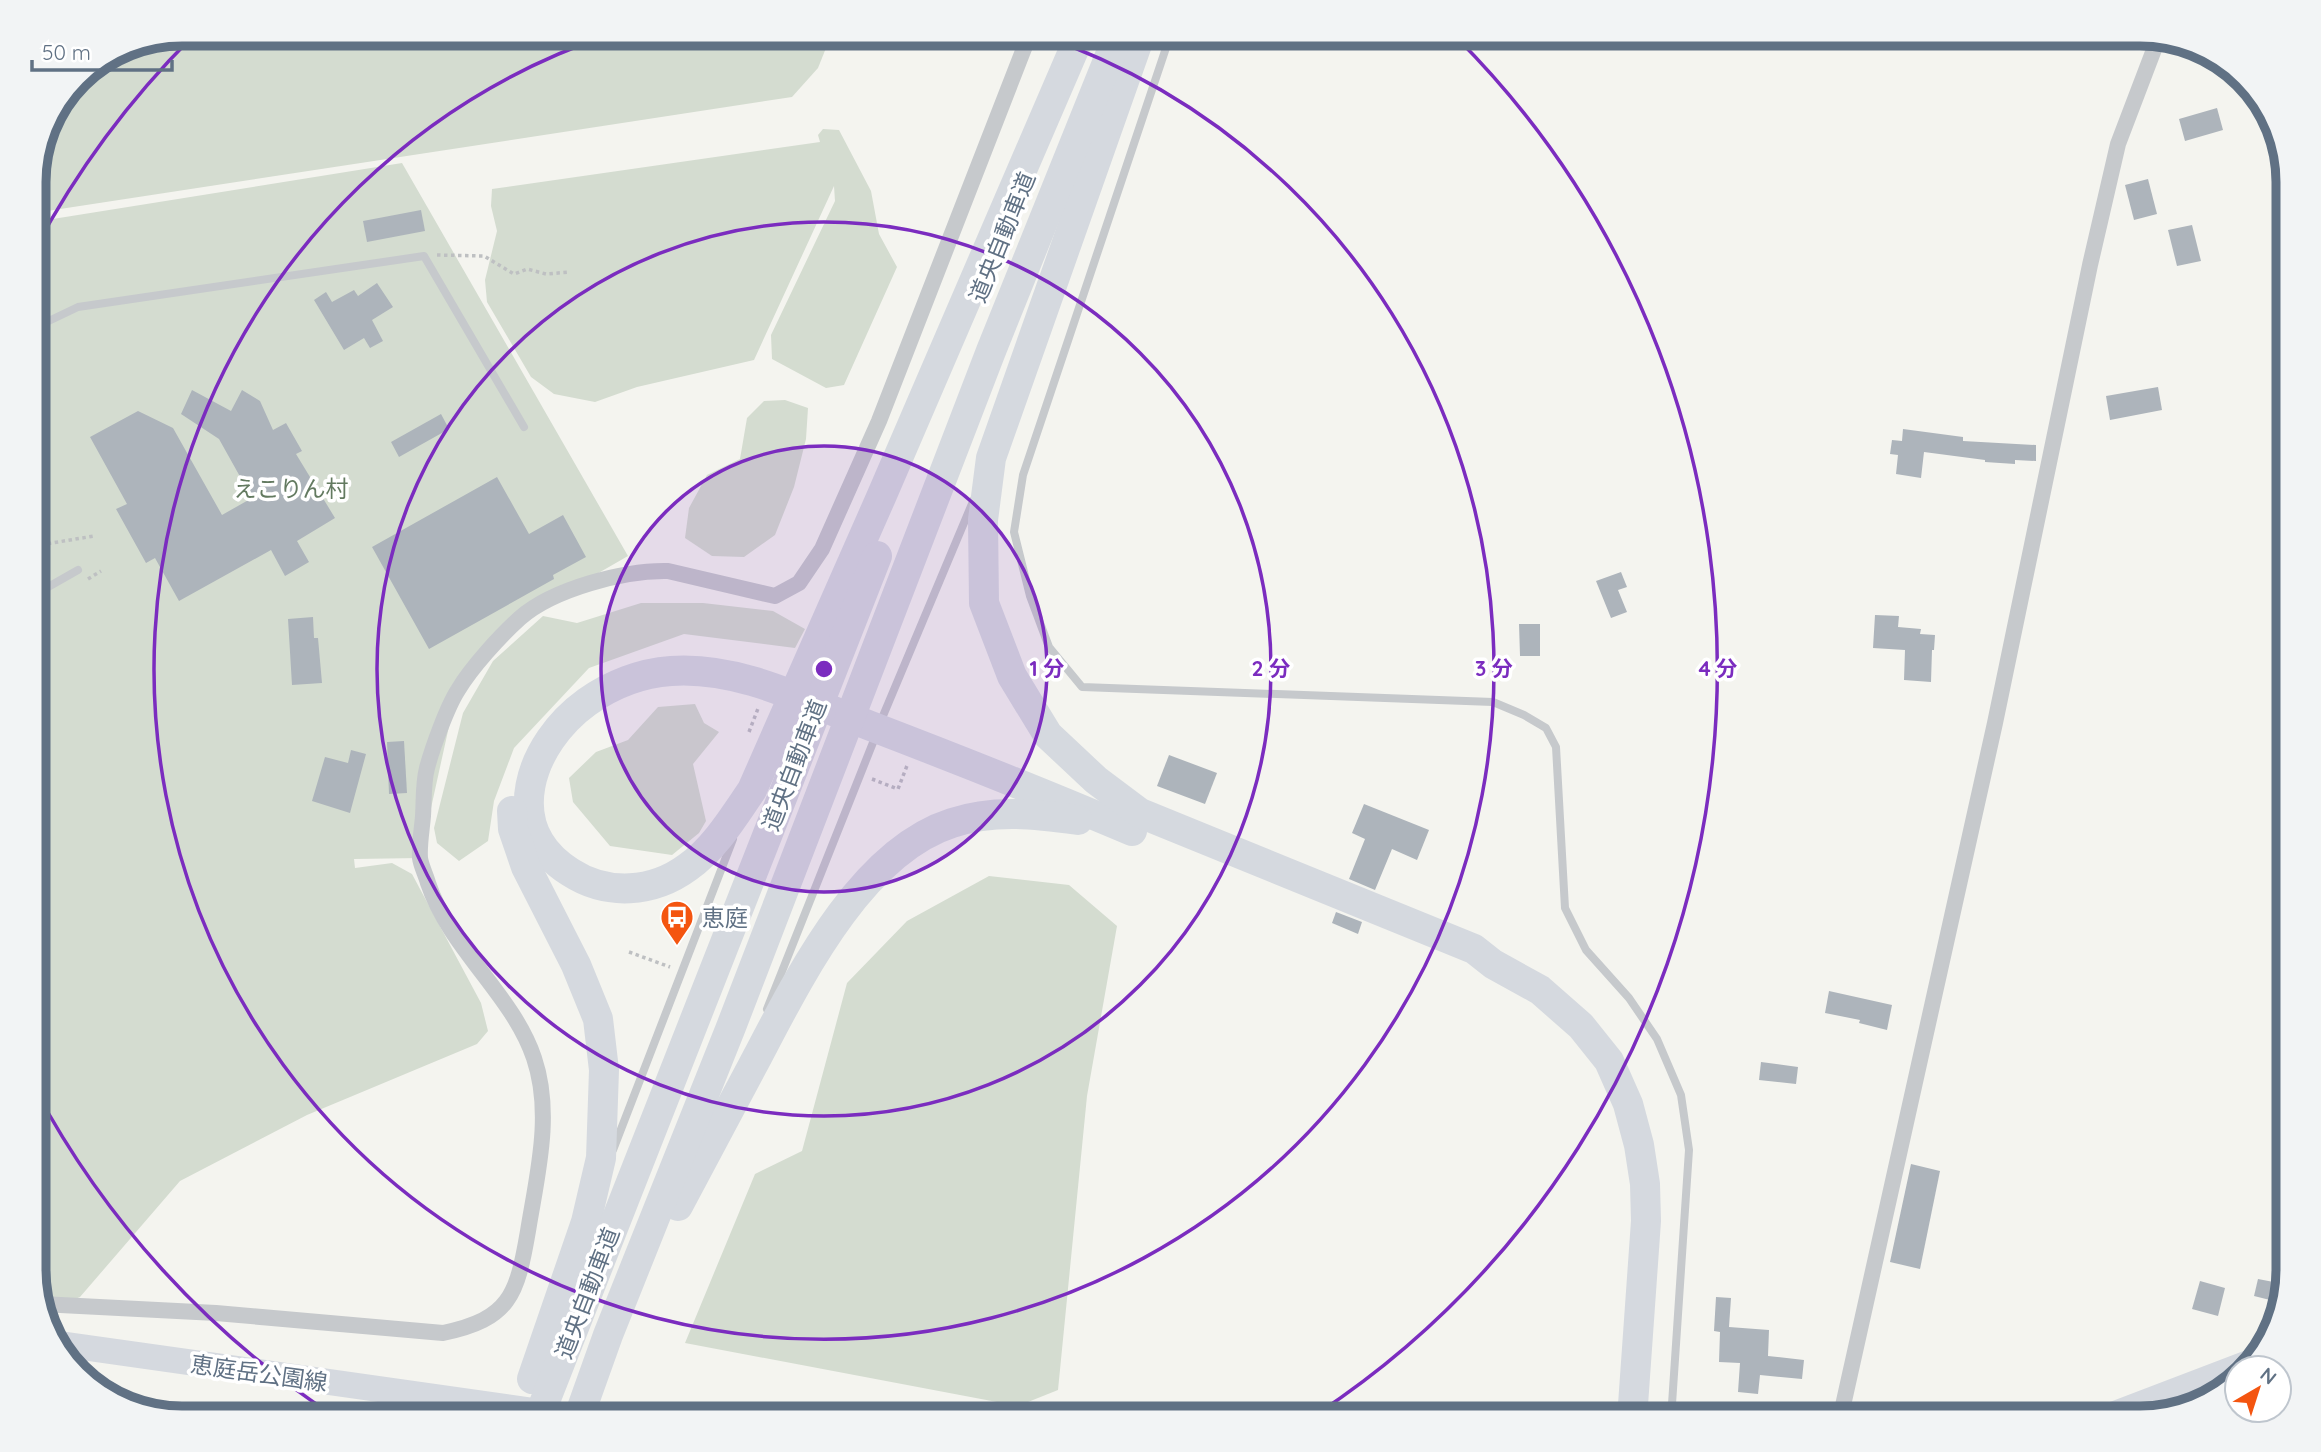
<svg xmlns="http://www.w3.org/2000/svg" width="2321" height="1452" font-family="Quicksand,'Noto Sans JP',sans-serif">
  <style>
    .green { fill: #d4dcd0 }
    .building { fill: #adb4bb }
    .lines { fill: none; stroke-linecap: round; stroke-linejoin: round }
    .path { stroke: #bec0c2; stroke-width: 3.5; stroke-dasharray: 3.5 3.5; stroke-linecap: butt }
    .service { stroke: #c6c9cc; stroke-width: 8 }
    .minor { stroke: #c6c9cc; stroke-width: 16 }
    .primary { stroke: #d5d9df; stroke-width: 26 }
    .motorway { stroke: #d5d9df; stroke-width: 30 }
    .ring { fill: none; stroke: #7b2cbf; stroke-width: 3.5 }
    .labels { text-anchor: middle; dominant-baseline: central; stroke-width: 7; stroke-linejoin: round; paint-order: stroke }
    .street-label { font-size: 23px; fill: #607184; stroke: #fff }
    .park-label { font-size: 23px; fill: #637a60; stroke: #fff }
    .poi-label { font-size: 23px; fill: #607184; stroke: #fff; text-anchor: start }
    .rim { fill: none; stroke: #607184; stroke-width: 9 }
    .centre { fill: #7b2cbf; stroke: #fff; stroke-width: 3.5 }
    .ring-label { font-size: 21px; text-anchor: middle; font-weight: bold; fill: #7b2cbf; stroke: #fff; stroke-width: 7; stroke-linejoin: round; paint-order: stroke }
  </style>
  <rect width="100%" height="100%" fill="#f4f4ef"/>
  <g class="green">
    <polygon points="182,33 829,33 830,38 818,68 792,97 34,213 34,172 48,116 77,76 125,44"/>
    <polygon points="823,129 839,130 871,191 879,234 897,267 844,385 826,388 772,359 771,335 835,201 834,186 754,360 637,387 595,402 554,394 531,377 487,302 485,280 497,231 491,206 492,189 820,142 818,135"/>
    <polygon points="402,163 628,556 522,617 457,690 420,858 354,859 355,868 392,863 412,874 481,1003 488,1031 477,1044 307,1115 180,1181 80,1297 43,1312 34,1280 34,222"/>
    <polygon points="785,400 808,408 806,439 794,487 775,535 744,557 712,556 685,538 689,508 707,475 740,459 747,418 764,401"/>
    <polygon points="641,603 703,603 773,611 805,629 795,648 684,634 589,668 514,748 494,801 488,841 459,861 437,843 434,828 463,713 493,661 543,616 577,623"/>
    <polygon points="695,704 704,723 719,732 693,764 706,821 699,833 672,855 610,846 573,802 569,778 596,752 628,740 658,707"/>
    <polygon points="989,876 1069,885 1117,926 1087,1096 1058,1390 1018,1406 685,1343 755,1174 802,1151 847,983 907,921"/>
  </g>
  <g class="building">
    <polygon points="2217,108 2223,130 2185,141 2179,119"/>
    <polygon points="2148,179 2157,214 2134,220 2125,185"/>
    <polygon points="421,210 425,231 367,242 363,221"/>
    <polygon points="2192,225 2201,261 2177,266 2168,230"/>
    <polygon points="34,258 43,258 48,299 34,301"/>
    <polygon points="377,283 393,307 372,320 383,341 370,348 364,338 344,350 314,300 326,292 332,302 354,290 358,296"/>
    <polygon points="2158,387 2162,410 2110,420 2106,396"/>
    <polygon points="192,390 231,411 242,390 260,401 273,430 286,423 302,451 296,454 335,518 297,541 309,562 285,576 271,550 179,601 155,558 146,563 116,509 127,504 90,437 138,411 173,428 222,515 252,498 219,439 181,414"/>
    <polygon points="441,414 449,429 399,457 391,442"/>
    <polygon points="1903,429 1963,437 1963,441 2036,445 2036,461 2015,460 2015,464 1985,462 1985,460 1924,452 1921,478 1896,474 1898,455 1890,454 1892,440 1902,441"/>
    <polygon points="497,477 529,534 563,515 586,557 553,575 554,579 429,649 372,547"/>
    <polygon points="1621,572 1627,587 1618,590 1627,612 1611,618 1596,581"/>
    <polygon points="1875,615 1899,616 1898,627 1921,629 1920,634 1935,635 1934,650 1932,650 1931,682 1904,680 1905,650 1873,648"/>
    <polygon points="313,617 314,638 318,638 322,683 292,685 288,619"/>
    <polygon points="1519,624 1540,624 1540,656 1520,656"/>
    <polygon points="404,741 407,793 389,794 387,742"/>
    <polygon points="351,750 366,754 350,813 312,801 325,757 348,763"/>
    <polygon points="1169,755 1217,773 1205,804 1157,786"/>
    <polygon points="1364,804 1429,830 1417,860 1392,849 1375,890 1349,879 1365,839 1352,833"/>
    <polygon points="1336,912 1362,922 1358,934 1332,923"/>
    <polygon points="1829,991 1892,1005 1887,1030 1859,1023 1860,1020 1825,1013"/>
    <polygon points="1761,1062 1798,1067 1796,1084 1759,1080"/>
    <polygon points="1911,1164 1940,1171 1920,1269 1890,1262"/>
    <polygon points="2258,1279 2284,1284 2278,1302 2254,1296"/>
    <polygon points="2200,1281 2225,1288 2218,1316 2192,1309"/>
    <polygon points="1716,1297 1731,1298 1729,1327 1769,1330 1768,1356 1804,1360 1802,1379 1760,1375 1758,1394 1738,1392 1740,1363 1719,1362 1720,1332 1714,1331"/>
  </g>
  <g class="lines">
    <g class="path">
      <polyline points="437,255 484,256 514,274 527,269 546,274 570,272"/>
      <polyline points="34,546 94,536"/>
      <polyline points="88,579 101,571"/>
      <polyline points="749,732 759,706"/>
      <polyline points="872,779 898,789 908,763"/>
      <polyline points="629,952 670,967"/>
      <polyline points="608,1404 732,1419"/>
    </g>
    <g class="service">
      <polyline points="1171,33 1023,475 1014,532 1030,596 1049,647 1082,687 1493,702 1524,715 1546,728 1556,747 1565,908 1586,950 1629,998 1657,1039 1681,1095 1689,1150 1671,1419"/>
      <polyline points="34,328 78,307 424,256 524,427"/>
      <polyline points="34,595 78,570"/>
      <polyline points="880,723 974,499"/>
      <polyline points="767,1009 876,735"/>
      <polyline points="613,1150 733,839"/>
    </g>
    <g class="minor">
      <path d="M 41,1304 L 216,1313 L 443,1333 C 510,1319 517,1295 528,1231 C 537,1175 553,1114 534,1058 C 513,995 450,949 428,883 C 426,875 421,866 420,858 C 419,845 422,829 423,816 C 424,801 423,783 427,768 C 432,749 447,707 458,690 C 471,668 500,636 520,618 C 553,589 624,570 668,571 L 775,596 L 799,583 L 822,549 L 879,421 L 1030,33"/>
      <polyline points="1840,1419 1995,723 2090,265 2118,144 2158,39"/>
    </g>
    <g class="primary">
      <polyline points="53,1343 590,1419"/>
      <polyline points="2102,1419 2254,1361"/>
    </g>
    <g class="motorway">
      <path d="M 1081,33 L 882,495 L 752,790 C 734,816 715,848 688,867 C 653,893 607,896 570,872 C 499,827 530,743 587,702 C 611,685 641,673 671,671 C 739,666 805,701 868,725 C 957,759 1045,794 1132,831"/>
      <polyline points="1141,33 991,458 983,520 984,603 1012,676 1048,735 1096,780 1140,813 1474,949 1493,964 1540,990 1581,1026 1609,1061 1628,1104 1639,1145 1645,1184 1646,1221 1632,1419"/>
      <polyline points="512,811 513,829 526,867 576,965 598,1019 604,1070 601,1158 586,1222 532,1379"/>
      <path d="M 678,1206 C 703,1159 728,1112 753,1065 C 796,984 858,853 952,823 C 994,809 1035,814 1078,820"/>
      <polyline points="538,1419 877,556"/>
      <polyline points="578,1419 608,1335 731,1027 991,351 1119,33"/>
    </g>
  </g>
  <circle cx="824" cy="669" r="223" fill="#7b2cbf" fill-opacity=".12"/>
  <g class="ring">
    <circle cx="824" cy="669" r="223"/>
    <circle cx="824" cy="669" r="447"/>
    <path d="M1037 34A670 670 0 1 1 611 34"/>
    <path d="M331 1414A894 894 0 0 1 35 1089M35 249A894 894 0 0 1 192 37M1456 37A894 894 0 0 1 1317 1414"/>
  </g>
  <defs>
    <symbol id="bus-pin" viewBox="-11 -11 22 30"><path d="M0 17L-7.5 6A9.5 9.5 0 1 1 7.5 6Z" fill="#f45510" stroke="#fff"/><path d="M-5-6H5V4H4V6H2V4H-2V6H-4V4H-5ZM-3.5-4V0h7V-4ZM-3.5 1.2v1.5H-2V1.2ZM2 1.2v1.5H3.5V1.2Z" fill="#fff"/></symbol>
  </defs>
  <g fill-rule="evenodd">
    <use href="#bus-pin" x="658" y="898" width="38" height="52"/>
  </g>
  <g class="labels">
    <g class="street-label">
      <text transform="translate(1002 237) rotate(-68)">道央自動車道</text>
      <text transform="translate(794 765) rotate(-69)">道央自動車道</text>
      <text transform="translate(587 1293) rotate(-69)">道央自動車道</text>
      <text transform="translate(259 1373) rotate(8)">恵庭岳公園線</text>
    </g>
    <g class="park-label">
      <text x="291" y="488">えこりん村</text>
    </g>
    <g class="poi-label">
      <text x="702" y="917">恵庭</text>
    </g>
  </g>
  <path d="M0 0H2321V1452H0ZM182 46H2140A136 136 0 0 1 2276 182V1270A136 136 0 0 1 2140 1406H182A136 136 0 0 1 46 1270V182A136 136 0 0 1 182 46Z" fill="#f2f4f5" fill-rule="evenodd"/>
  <path class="rim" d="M182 46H2140A136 136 0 0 1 2276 182V1270A136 136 0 0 1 2140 1406H182A136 136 0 0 1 46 1270V182A136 136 0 0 1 182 46Z"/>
  <circle cx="824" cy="669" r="10" class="centre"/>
  <g class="ring-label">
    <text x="1047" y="676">1 分</text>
    <text x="1271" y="676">2 分</text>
    <text x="1494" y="676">3 分</text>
    <text x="1718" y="676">4 分</text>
  </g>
  <g transform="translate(2258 1389) rotate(39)"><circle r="33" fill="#ffffff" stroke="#bfc6ce" stroke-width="2"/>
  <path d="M0-5L12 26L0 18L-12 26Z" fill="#f45510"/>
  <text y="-10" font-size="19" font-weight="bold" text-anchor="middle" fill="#607184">N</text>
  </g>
  <path d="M32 60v10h140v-10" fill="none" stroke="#607184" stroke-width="3.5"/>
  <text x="42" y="60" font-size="21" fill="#607184" stroke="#ffffff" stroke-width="5" paint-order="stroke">50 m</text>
</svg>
